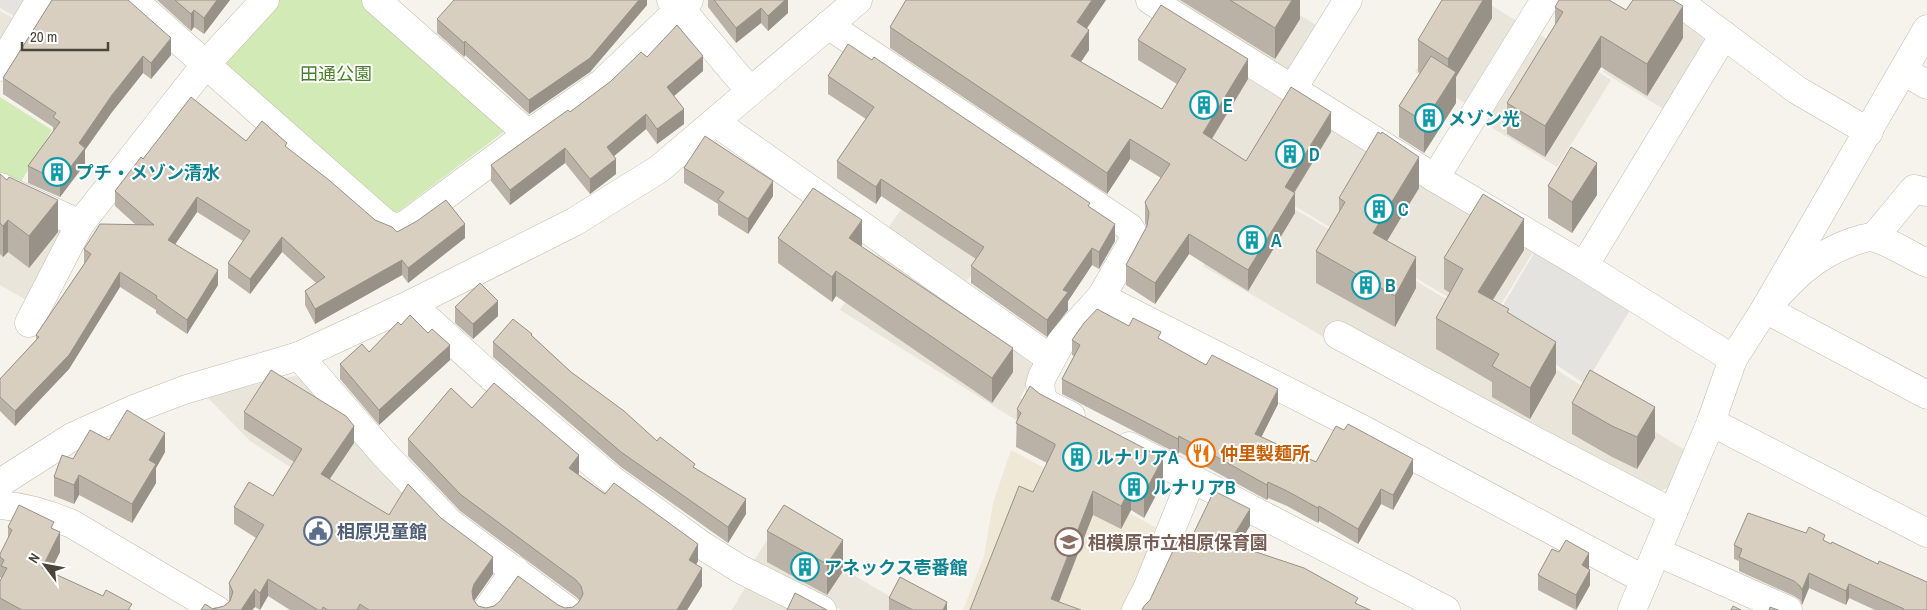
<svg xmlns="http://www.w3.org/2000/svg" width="1927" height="610" font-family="'Archivo Narrow','Noto Sans JP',sans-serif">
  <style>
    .residential { fill: #eae5da }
    .education { fill: #efe8d6 }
    .green { fill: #d2eab5 }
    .parking { fill: #e5e3e0 }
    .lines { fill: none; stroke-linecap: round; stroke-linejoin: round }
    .minor-casing { stroke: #c2bbae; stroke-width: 29 }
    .minor { stroke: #fff; stroke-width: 28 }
    .wall { fill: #bab2a6 }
    .shaded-wall { fill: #979187 }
    .building { fill: #d8cfc1; stroke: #979187 }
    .labels { text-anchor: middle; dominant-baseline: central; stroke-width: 4; stroke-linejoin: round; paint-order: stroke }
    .park-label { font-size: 18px; fill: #4a7f2a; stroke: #fff }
    .culture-label { font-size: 18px; font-weight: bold; fill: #0d838f; stroke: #fff; text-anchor: start }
    .food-label { font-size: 18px; font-weight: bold; fill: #c56008; stroke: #fff; text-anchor: start }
    .service-label { font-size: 18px; font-weight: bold; fill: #4e5e75; stroke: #fff; text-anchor: start }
    .education-label { font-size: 18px; font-weight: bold; fill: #785e54; stroke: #fff; text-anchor: start }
  </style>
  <rect width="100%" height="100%" fill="#f6f3ec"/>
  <g class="residential">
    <polygon points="1166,0 1275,0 1321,28 1295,69 1281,70"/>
    <polygon points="1460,0 1483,0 1520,23 1468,105 1415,72"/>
    <polygon points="1646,0 1653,0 1701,33 1705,44 1665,110 1603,72"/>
    <polygon points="0,11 13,18 0,39"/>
    <polygon points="1537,33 1611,80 1557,167 1481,121"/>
    <polygon points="1206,46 1535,249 1490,322 1158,125"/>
    <polygon points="926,174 1004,226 963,287 886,231"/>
    <polygon points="1253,184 1513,339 1563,374 1688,452 1674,486 1657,492 1334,343 1203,266"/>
    <polygon points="0,198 58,225 61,236 28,301 0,285"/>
    <polygon points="881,249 1034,356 1036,369 1020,398 1027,402 1016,420 840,310"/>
    <polygon points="295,376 307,382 412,498 389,520 333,495 250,441 206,396 278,379"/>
    <polygon points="775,528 821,556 913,610 841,610 751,565"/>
    <polygon points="746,586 794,610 732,610"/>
  </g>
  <polygon class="education" points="1011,450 1157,528 1128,610 963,610 984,556 993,503"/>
  <g class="green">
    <polygon points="276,0 364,0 505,131 391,217 217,66"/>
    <polygon points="0,97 52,130 19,185 0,176"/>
  </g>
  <g class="parking">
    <polygon points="0,0 24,0 14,16 0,8"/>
    <polygon points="1536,250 1632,307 1585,384 1493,322"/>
  </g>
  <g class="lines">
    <defs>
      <g id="minor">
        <path d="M 133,0 L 385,223 C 394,228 399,228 408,223 L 528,134 L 602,83 L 689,0"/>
        <polyline points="376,0 528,134"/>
        <polyline points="671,0 681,9 750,91"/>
        <polyline points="1150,0 1435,178 1584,266 1733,359"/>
        <polyline points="1677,0 1797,90 1869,132"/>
        <polyline points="828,25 1129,227 1134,235 1132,243 1101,297 1062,340 1042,377 1040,384 1042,397 1047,404 1071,416"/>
        <polyline points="0,67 40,0"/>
        <polyline points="1904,71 1927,85"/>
        <polyline points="1293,88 1348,0"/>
        <polyline points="715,122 1051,359"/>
        <polyline points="1435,178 1545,0"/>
        <polyline points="0,187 80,224"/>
        <polyline points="1874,237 1914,189 1927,192"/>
        <path d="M 1927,263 C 1913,257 1888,241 1875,238 C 1869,236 1858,240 1852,242 C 1813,256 1792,279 1765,309 L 1927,395"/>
        <polyline points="1584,266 1724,35"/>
        <polyline points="1101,297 1360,428 1645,580"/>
        <polyline points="411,304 518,401 611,479 700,544 740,569 822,610"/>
        <polyline points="29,323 80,224 206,64 265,0"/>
        <polyline points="1338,335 1480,412 1673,513"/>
        <polyline points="299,356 384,454 450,523 567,610"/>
        <polyline points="1711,422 1927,533"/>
        <polyline points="1129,446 1446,610"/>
        <polyline points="0,483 72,437 134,409 184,390 299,356 411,304 574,222 659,169 858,0"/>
        <path d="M 0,505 C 26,507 49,514 72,524 L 217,610"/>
        <polyline points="1657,552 1788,610"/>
        <polyline points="487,610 515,570"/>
        <polyline points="1136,610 1147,589 1192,478"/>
        <polyline points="1632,610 1711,422 1733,359 1765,309 1927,29"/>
      </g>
    </defs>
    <use href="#minor" class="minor-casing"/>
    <use href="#minor" class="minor"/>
  </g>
  <g class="wall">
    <polygon points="52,0 171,55 151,79 143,73 112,112 85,150 85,164 60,197 28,183 28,166 53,131 53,127 3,94 3,78"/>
    <polygon points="157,0 230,0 204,34 194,27 191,31"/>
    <polygon points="647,0 647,5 590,72 529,114 465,55 464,57 437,33 437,19"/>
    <polygon points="708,0 788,0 788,13 768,31 761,23 736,43 708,7"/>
    <polygon points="1106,0 1086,28 1089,50 1081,62 1162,109 1177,84 1138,60 1138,40 1248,79 1212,139 1246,161 1331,132 1295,192 1295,213 1248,291 1189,254 1155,304 1126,285 1126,265 1147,227 1145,223 1145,202 1161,178 1130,159 1107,194 890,48 890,27"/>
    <polygon points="1180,0 1300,0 1300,19 1275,59"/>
    <polygon points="1492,0 1492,18 1456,77 1456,103 1424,153 1399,137 1399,106 1420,73 1418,72 1418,40"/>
    <polygon points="1555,7 1626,10 1683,38 1647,96 1601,67 1545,157 1507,134 1507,103 1555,25"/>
    <polygon points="647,57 703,71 674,96 684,124 657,144 646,129 614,156 616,174 590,194 565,163 510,205 491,181 491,165 570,112"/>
    <polygon points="828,76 1090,207 1115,241 1099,269 1092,265 1068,301 1068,310 1047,337 971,283 971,266 976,259 881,196 876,204 837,178 837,161 866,119 828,94"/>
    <polygon points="246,141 287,148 375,220 397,232 465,238 408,283 402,275 315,324 305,305 305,291 316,283 282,252 250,294 228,278 228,263 243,241 197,212 175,244 218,285 187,334 156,313 156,310 120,287 69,369 15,426 0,411 0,379 36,340 36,335 84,264 84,249 136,225 115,206 115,191 143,159"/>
    <polygon points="684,168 773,196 748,234 718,215 718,204 684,183"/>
    <polygon points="0,174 58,232 29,268 8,252 3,257 0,254"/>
    <polygon points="1548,186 1597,195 1572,233 1548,218"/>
    <polygon points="1419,188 1387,241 1416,288 1395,327 1316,283 1316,251 1339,213 1339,198"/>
    <polygon points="778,238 862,245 861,246 1013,372 992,403 836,296 832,302 778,263"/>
    <polygon points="1524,250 1493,300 1509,313 1556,373 1530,419 1492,397 1492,382 1436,349 1436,318 1450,293 1444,289 1444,258"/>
    <polygon points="455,307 498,316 473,339 455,323"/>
    <polygon points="401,325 450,360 379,425 340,379 340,364 369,352"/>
    <polygon points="1129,326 1161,340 1206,365 1278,404 1261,437 1316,462 1413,474 1393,510 1381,504 1358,544 1319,521 1318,523 1287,506 1268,498 1267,500 1179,452 1178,454 1062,394 1062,379 1074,356 1072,355 1072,340"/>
    <polygon points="532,336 571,372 657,441 695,468 746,514 728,543 621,467 493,357 493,342"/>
    <polygon points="1040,394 1163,482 1144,518 1131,510 1121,529 1093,515 970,610 1033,492 1047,463 1016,447 1017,409"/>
    <polygon points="1572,403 1655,438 1637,469 1612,457 1572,434"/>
    <polygon points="472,408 579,473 578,474 698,561 696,564 702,586 687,610 290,610 268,596 260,610 255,607 252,610 201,610 224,606 229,602 229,583 256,538 234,524 234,507 273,496 294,462 244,429 244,412 354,443 329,479 389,515 493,574 474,601 478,606 486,608 558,605 565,608 573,607 579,602 580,601 576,597 460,511 408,456 408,439"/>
    <polygon points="109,440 165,452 156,468 156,483 132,523 79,495 74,504 54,496 54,477 73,459"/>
    <polygon points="8,527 54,529 60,552 50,572 132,610 0,610 0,581 1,579 1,578 0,577 0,554 8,539"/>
    <polygon points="767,531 843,571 827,595 767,562"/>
    <polygon points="1825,541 1927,610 1875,610 1849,598 1846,605 1809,588 1802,605 1800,600 1794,596 1739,571 1739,561 1734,559 1734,545"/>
    <polygon points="1559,552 1589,568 1590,585 1576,610 1538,590 1538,575"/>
    <polygon points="889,598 947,610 889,610"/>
  </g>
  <g class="shaded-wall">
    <polygon points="217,0 230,0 204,34 204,18"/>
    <polygon points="639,0 647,0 647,5 590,72 529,114 529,100"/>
    <polygon points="785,0 788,0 788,13 768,31 768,16"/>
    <polygon points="1092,0 1106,0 1077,43 1077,22"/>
    <polygon points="1292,0 1300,0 1300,19 1275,59 1275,28"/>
    <polygon points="1483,0 1492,0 1492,18 1456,77 1456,103 1424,153 1424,122 1448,84 1448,59"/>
    <polygon points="1683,6 1683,38 1647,96 1647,64"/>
    <polygon points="761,8 761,23 736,43 736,28"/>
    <polygon points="194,10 194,27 191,31 191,14"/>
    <polygon points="1089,30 1089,50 1071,76 1071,56"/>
    <polygon points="1601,36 1601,67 1545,157 1545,126"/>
    <polygon points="171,38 171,55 151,79 151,63"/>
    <polygon points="465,41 465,55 464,57 464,43"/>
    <polygon points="143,56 143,73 112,112 85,150 85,164 60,197 60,181 79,143 112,95"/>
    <polygon points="703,56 703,71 667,102 667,87"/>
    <polygon points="1248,59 1248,79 1203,153 1203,133"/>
    <polygon points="684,109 684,124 657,144 657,129"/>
    <polygon points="1331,112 1331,132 1285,207 1285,187"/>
    <polygon points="646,114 646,129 607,162 607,147"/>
    <polygon points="1130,139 1130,159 1107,194 1107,173"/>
    <polygon points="565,148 565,163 510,205 510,190"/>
    <polygon points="1419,157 1419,188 1373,264 1373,233"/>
    <polygon points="616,159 616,174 590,194 590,179"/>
    <polygon points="1597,163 1597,195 1572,233 1572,202"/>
    <polygon points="881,179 881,196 876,204 876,187"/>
    <polygon points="773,181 773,196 748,234 748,219"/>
    <polygon points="1295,193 1295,213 1248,291 1248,270"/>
    <polygon points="197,197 197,212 168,255 168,240"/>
    <polygon points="58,200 58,232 29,268 29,236"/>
    <polygon points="1524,219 1524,250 1478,323 1478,292"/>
    <polygon points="8,220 8,252 3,257 3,226"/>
    <polygon points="862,220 862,245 849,263 849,238"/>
    <polygon points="465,224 465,238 408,283 408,268"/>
    <polygon points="1115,224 1115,241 1099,269 1099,252"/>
    <polygon points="1189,234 1189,254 1155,304 1155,283"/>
    <polygon points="282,237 282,252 250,294 250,279"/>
    <polygon points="1092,248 1092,265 1068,301 1068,310 1047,337 1047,320 1063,290"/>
    <polygon points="1416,257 1416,288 1395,327 1395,296"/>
    <polygon points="402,260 402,275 315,324 315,309"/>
    <polygon points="218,270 218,285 187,334 187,320"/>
    <polygon points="836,271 836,296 832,302 832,277"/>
    <polygon points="120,272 120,287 69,369 15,426 15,411"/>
    <polygon points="498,301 498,316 473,339 473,324"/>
    <polygon points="1556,342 1556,373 1530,419 1530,388"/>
    <polygon points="450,345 450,360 379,425 379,410"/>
    <polygon points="1013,348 1013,372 992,403 992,378"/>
    <polygon points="1278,389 1278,404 1255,450 1255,434"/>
    <polygon points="1655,407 1655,438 1637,469 1637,437"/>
    <polygon points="354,426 354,443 321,492 321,474"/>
    <polygon points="165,433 165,452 156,468 156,483 132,523 132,504 149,460"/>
    <polygon points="1179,436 1179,452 1178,454 1178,439"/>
    <polygon points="579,455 579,473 569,485 569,468"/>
    <polygon points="1163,458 1163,482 1144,518 1144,494"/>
    <polygon points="1413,459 1413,474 1393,510 1393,495"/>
    <polygon points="79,475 79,495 74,504 74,485"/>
    <polygon points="1268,482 1268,498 1267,500 1267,485"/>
    <polygon points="1131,487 1131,510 1121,529 1121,506"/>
    <polygon points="1381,489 1381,504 1358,544 1358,529"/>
    <polygon points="1093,491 1093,515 1056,610 1051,599"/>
    <polygon points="746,499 746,514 728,543 728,527"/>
    <polygon points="1319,506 1319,521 1318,523 1318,508"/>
    <polygon points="1250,509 1250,526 1229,560 1229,543"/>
    <polygon points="60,532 60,552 42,588 42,568"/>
    <polygon points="843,540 843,571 827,595 827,564"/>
    <polygon points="698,544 698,561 689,577 689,560"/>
    <polygon points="1589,553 1589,568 1582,580 1582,565"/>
    <polygon points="493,557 493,574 474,601 472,608 472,591 474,584"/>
    <polygon points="702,568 702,586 687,610 677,610"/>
    <polygon points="1590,570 1590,585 1576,610 1576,595"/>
    <polygon points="1809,573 1809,588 1802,605 1802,590"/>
    <polygon points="268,579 268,596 260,610 260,593"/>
    <polygon points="1849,584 1849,598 1846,605 1846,591"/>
    <polygon points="255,589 255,607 252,610 241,610"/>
    <polygon points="947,602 947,610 943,610"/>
  </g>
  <g class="building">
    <polygon points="52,0 128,0 171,38 151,63 143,56 112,95 79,143 85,148 60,181 28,166 60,122 53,117 56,113 3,78"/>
    <polygon points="175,0 217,0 204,18 194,10 191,14"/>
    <polygon points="454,0 639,0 590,58 529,100 465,41 464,43 437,19"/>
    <polygon points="714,0 785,0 768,16 761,8 736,28"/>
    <polygon points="906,0 1092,0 1077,22 1089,30 1071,56 1162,109 1186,69 1138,40 1161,5 1248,59 1203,133 1246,161 1291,87 1331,112 1285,187 1295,193 1248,270 1189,234 1155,283 1126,265 1147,226 1149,213 1145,202 1170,164 1130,139 1107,173 890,27"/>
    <polygon points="1230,0 1292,0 1275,28"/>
    <polygon points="1442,0 1483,0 1448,59 1418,40"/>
    <polygon points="1559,0 1609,0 1626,10 1633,0 1673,0 1683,6 1647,64 1601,36 1545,126 1507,103 1563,12 1555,7"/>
    <polygon points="677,25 703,56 667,87 684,109 657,129 646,114 607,147 616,159 590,179 565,148 510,190 491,165 568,110 570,112 611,81 641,52 647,57"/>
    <polygon points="848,44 872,60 874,57 1090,203 1088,206 1115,224 1099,252 1092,248 1063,290 1068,292 1047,320 971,266 984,247 881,179 876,187 837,161 874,107 828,76"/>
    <polygon points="1431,56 1456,72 1424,122 1399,106"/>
    <polygon points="191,97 246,141 262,121 287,143 285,146 329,180 375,220 392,227 397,232 417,221 446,200 465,224 408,268 402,260 315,309 305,291 325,277 282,237 250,279 228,263 250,231 197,197 168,240 218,270 187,320 156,298 157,296 120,272 69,355 15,411 0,397 0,379 39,337 36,335 91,254 84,249 100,224 154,225 115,191 141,157 143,159"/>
    <polygon points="1378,132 1381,134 1382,132 1419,157 1373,233 1416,257 1395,296 1316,251 1345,202 1339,198"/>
    <polygon points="705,136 773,181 748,219 718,200 724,192 684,168"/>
    <polygon points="1571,147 1597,163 1572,202 1548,186"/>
    <polygon points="0,174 7,180 9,177 58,200 29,236 8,220 3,226 0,223"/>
    <polygon points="813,188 862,220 849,238 1013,348 992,378 836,271 832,277 778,238"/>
    <polygon points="1483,194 1524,219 1478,292 1509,309 1507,312 1556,342 1530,388 1492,366 1499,354 1436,318 1463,269 1444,258"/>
    <polygon points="480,283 498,301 473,324 455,307"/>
    <polygon points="1097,309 1129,326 1133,318 1161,332 1158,338 1206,365 1212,355 1278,389 1255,434 1316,462 1336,426 1344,430 1348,424 1413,459 1393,495 1381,489 1358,529 1319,506 1318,508 1287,491 1268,482 1267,485 1179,436 1178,439 1062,379 1080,345 1072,340 1084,323"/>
    <polygon points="410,315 428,333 432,329 450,345 379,410 340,364 362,344 369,352 398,322 401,325"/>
    <polygon points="513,319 532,334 531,335 571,372 624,411 657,441 660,437 695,464 693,467 746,499 728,527 621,452 493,342"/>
    <polygon points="271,370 346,416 354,426 321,474 389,515 408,484 441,518 493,557 474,584 472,591 473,599 478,606 486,608 494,606 500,601 518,576 558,605 565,608 573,607 579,602 583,594 581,586 576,580 460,494 408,439 451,388 472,408 494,383 579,455 569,468 605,494 614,483 698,544 689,560 702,568 677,610 369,610 360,604 357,610 328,610 323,607 322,610 318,610 268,579 260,593 255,589 241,610 201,610 205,604 213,609 224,606 230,601 233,592 229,583 264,525 234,507 249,482 273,496 302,449 244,412"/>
    <polygon points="1590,370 1655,407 1637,437 1612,426 1572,403"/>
    <polygon points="1030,386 1040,394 1163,458 1144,494 1131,487 1121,506 1093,491 1051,599 1081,610 970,610 1019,486 1033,492 1055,446 1055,444 1016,423 1021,413 1017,409"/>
    <polygon points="127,410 165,433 149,460 156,464 132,504 79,475 74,485 54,477 62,455 73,459 90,430 109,440"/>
    <polygon points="1214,491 1250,509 1229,543 1304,568 1358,598 1355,603 1370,610 1142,610 1144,606 1150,600 1179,538 1189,543"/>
    <polygon points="19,505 54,522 51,528 60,532 42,568 103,596 106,590 132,604 128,610 22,610 0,598 0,581 7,568 1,566 4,560 0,557 0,554 12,530 8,527"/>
    <polygon points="784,505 843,540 827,564 767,531"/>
    <polygon points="1748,513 1806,533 1809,527 1825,535 1823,540 1831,544 1832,542 1878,564 1879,561 1927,582 1927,610 1903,610 1904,609 1849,584 1846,591 1809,573 1802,590 1800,586 1794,581 1739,557 1742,549 1734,545"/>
    <polygon points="1566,540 1589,553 1582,565 1590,570 1576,595 1538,575 1552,549 1559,552"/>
    <polygon points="900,577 947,602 943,610 913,610 889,598"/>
    <polygon points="795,593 827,610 787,610"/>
    <polygon points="1733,606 1741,610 1731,610"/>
    <polygon points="1770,607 1778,610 1769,610"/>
  </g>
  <defs>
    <symbol id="building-ring" viewBox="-11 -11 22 22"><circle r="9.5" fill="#fff" stroke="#0f9aa8" stroke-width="1.5"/><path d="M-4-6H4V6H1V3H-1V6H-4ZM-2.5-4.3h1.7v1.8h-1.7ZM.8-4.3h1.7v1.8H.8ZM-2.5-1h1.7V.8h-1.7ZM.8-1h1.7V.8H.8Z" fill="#0f9aa8"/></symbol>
    <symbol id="restaurant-ring" viewBox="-11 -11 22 22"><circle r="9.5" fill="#fff" stroke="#e8710a" stroke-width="1.5"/><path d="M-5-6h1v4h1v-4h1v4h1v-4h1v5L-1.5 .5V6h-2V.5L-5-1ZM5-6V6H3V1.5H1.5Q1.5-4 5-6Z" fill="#e8710a"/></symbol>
    <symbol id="civic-ring" viewBox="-11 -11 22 22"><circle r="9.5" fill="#fff" stroke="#5c6f8a" stroke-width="1.5"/><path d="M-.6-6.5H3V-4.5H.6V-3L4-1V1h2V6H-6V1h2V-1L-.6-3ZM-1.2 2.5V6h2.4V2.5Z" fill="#5c6f8a"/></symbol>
    <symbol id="school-ring" viewBox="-11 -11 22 22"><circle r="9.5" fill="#fff" stroke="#8d6e63" stroke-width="1.5"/><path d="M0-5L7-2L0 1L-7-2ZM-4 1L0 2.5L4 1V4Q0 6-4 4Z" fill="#8d6e63"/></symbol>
  </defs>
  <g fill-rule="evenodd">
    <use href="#building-ring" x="1188" y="89" width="32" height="32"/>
    <use href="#building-ring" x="1413" y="102" width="32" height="32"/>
    <use href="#building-ring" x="1274" y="138" width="32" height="32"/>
    <use href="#building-ring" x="41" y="156" width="32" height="32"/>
    <use href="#building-ring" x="1363" y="193" width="32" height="32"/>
    <use href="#building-ring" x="1236" y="224" width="32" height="32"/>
    <use href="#building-ring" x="1350" y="269" width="32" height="32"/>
    <use href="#restaurant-ring" x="1185" y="437" width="32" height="32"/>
    <use href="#building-ring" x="1061" y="441" width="32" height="32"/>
    <use href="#building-ring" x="1118" y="471" width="32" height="32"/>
    <use href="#civic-ring" x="302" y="515" width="32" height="32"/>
    <use href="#school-ring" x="1053" y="526" width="32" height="32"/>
    <use href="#building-ring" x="789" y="551" width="32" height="32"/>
  </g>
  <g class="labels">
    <g class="park-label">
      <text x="336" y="73">田通公園</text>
    </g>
    <g class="culture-label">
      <text x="1223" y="105">E</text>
      <text x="1448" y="118">メゾン光</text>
      <text x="1309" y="154">D</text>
      <text x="76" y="172">プチ・メゾン清水</text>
      <text x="1398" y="209">C</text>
      <text x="1271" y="240">A</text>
      <text x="1385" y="285">B</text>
      <text x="1096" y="457">ルナリアA</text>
      <text x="1153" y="487">ルナリアB</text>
      <text x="824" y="567">アネックス壱番館</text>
    </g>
    <g class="food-label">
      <text x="1220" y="453">仲里製麺所</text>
    </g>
    <g class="service-label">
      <text x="337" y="531">相原児童館</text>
    </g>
    <g class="education-label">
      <text x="1088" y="542">相模原市立相原保育園</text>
    </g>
  </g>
  <g transform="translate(45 565) rotate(302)" stroke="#ffffff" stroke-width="4" paint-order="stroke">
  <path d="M0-4L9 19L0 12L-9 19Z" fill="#4b4439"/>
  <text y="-8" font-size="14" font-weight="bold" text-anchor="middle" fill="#4b4439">N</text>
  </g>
  <path d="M22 42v8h86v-8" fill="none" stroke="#4b4439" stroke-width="2.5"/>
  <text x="30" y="42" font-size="15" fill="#4b4439" stroke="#ffffff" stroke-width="4" paint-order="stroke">20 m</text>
</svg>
